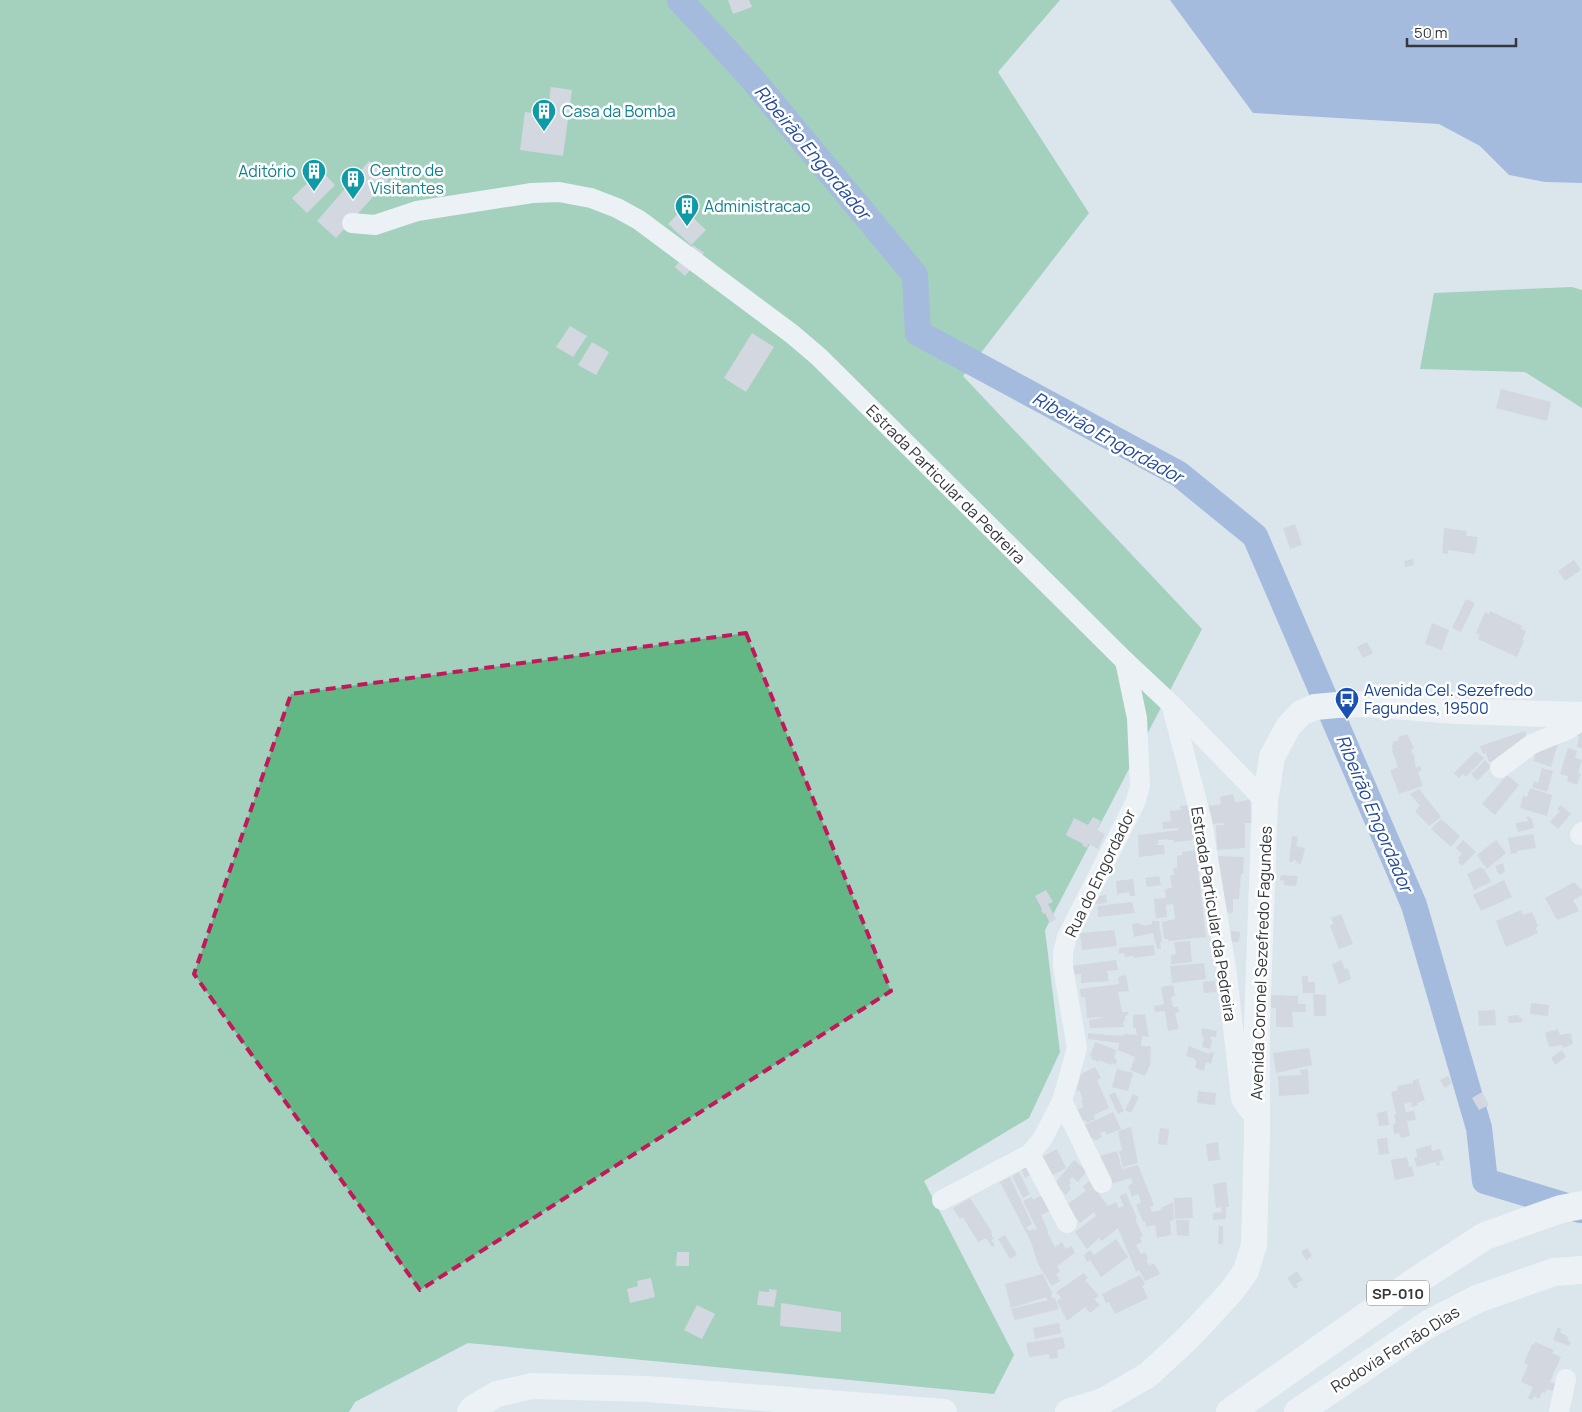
<svg xmlns="http://www.w3.org/2000/svg" width="1582" height="1412" font-family="Manrope,sans-serif">
  <style>
    .forest { fill: #62b785 }
    .water { fill: #6387cc }
    .lines { fill: none; stroke-linecap: round; stroke-linejoin: round }
    .river { stroke: #6387cc; stroke-width: 26 }
    .building { fill: #c9c6d0 }
    .minor { stroke: #fff; stroke-width: 20 }
    .major { stroke: #fff; stroke-width: 26 }
    .highway { stroke: #fff; stroke-width: 28 }
    .marked { fill: none; stroke: #c2185b; stroke-width: 4; stroke-dasharray: 10 6; stroke-linejoin: round }
    .labels { text-anchor: middle; dominant-baseline: central; stroke-width: 5; stroke-linejoin: round; paint-order: stroke }
    .shield { fill: #fff; stroke: #717476; stroke-width: 1 }
    .shield-label { font-size: 15px; font-weight: bold; fill: #34383b }
    .culture-label { font-size: 16px; fill: #0d838f; stroke: #fff; text-anchor: start }
    .street-label { font-size: 16px; fill: #34383b; stroke: #fff }
    .transit-label { font-size: 16px; fill: #164399; stroke: #fff; text-anchor: start }
    .water-label { font-size: 18px; font-style: italic; fill: #234b9e; stroke: #fff }
  </style>
  <rect width="100%" height="100%" fill="#dbe5ec"/>
  <g class="forest">
    <polygon points="0,0 1060,0 998,72 1089,213 963,376 1202,629 1045,930 1060,1052 1029,1118 924,1181 1014,1355 994,1394 468,1343 355,1402 349,1412 0,1412"/>
    <polygon points="1572,287 1582,290 1582,408 1525,372 1420,369 1434,293"/>
  </g>
  <polygon class="water" points="1170,0 1582,0 1582,183 1545,182 1509,175 1480,146 1439,124 1253,113"/>
  <g class="lines">
    <polyline class="river" points="680,0 748,74 915,275 918,333 1179,474 1255,536 1414,905 1479,1128 1485,1181 1580,1210"/>
  </g>
  <g class="building">
    <polygon points="728,0 749,0 752,7 733,14"/>
    <polygon points="551,87 572,90 563,156 520,150 525,112 547,115"/>
    <polygon points="369,161 389,179 336,238 317,221"/>
    <polygon points="321,170 335,185 307,213 292,198"/>
    <polygon points="683,208 706,230 691,245 668,224"/>
    <polygon points="693,245 704,253 685,276 675,267"/>
    <polygon points="570,326 587,336 573,357 556,347"/>
    <polygon points="752,333 774,347 746,392 724,378"/>
    <polygon points="592,342 609,352 596,375 578,365"/>
    <polygon points="1501,389 1551,402 1547,421 1496,408"/>
    <polygon points="1295,524 1302,545 1290,549 1283,528"/>
    <polygon points="1444,528 1467,531 1466,536 1478,537 1475,554 1448,550 1448,554 1442,553"/>
    <polygon points="1413,559 1414,565 1405,567 1404,561"/>
    <polygon points="1574,560 1581,570 1565,581 1558,571"/>
    <polygon points="1466,599 1475,603 1461,632 1452,628"/>
    <polygon points="1490,611 1522,626 1521,629 1526,631 1522,640 1524,641 1517,657 1478,639 1480,635 1476,633 1485,612 1489,614"/>
    <polygon points="1432,623 1449,630 1442,650 1425,644"/>
    <polygon points="1367,642 1373,653 1363,658 1357,647"/>
    <polygon points="1525,731 1527,739 1496,760 1489,762 1486,753 1483,754 1480,746"/>
    <polygon points="1582,731 1582,748 1577,747 1579,736 1576,736"/>
    <polygon points="1407,734 1414,748 1411,750 1415,758 1414,759 1416,768 1420,766 1422,770 1418,772 1423,786 1399,794 1390,770 1398,767 1392,751 1393,750 1392,747 1393,742 1399,740 1398,737"/>
    <polygon points="1558,743 1551,767 1534,761 1535,756 1531,755"/>
    <polygon points="1568,748 1577,751 1575,758 1582,760 1578,773 1581,774 1577,785 1567,781 1568,776 1560,774"/>
    <polygon points="1476,751 1484,758 1466,777 1463,774 1459,778 1454,773"/>
    <polygon points="1485,760 1491,767 1477,781 1471,774"/>
    <polygon points="1542,768 1553,771 1547,792 1532,787 1534,781 1538,783"/>
    <polygon points="1507,775 1519,785 1495,815 1482,804"/>
    <polygon points="1530,788 1552,795 1547,816 1520,808 1523,796 1527,797"/>
    <polygon points="1419,789 1441,817 1429,826 1415,811 1420,806 1410,794"/>
    <polygon points="1233,794 1235,802 1250,800 1252,823 1245,823 1245,848 1217,850 1216,825 1224,825 1224,823 1211,824 1208,806 1221,804 1220,797"/>
    <polygon points="1189,805 1194,840 1174,842 1174,840 1169,840 1169,839 1158,840 1158,844 1156,844 1156,845 1164,845 1165,854 1139,857 1138,835 1179,830 1178,828 1163,829 1162,822 1171,821 1170,811 1181,810 1180,806"/>
    <polygon points="1561,805 1571,814 1558,829 1550,822 1560,811 1557,809"/>
    <polygon points="1528,816 1532,819 1534,828 1518,832 1515,823 1529,821 1526,818"/>
    <polygon points="1093,817 1101,821 1097,830 1105,834 1098,849 1088,844 1087,848 1082,845 1083,844 1066,835 1074,818 1088,825"/>
    <polygon points="1441,819 1460,836 1451,847 1431,829"/>
    <polygon points="1533,834 1536,848 1517,851 1517,853 1511,854 1508,838"/>
    <polygon points="1292,836 1298,837 1296,846 1305,848 1302,861 1301,861 1301,864 1296,863 1297,861 1293,860 1293,862 1289,862"/>
    <polygon points="1463,840 1476,852 1462,866 1458,862 1460,859 1458,858 1462,854 1456,848"/>
    <polygon points="1496,840 1506,853 1487,869 1477,855"/>
    <polygon points="1196,850 1206,937 1169,941 1168,939 1164,939 1162,922 1175,919 1173,904 1166,905 1167,917 1156,918 1154,899 1166,898 1165,889 1172,888 1170,875 1174,875 1173,868 1177,868 1177,856 1183,855 1182,852"/>
    <polygon points="1216,856 1244,857 1243,874 1241,874 1239,899 1233,899 1233,913 1227,912 1227,907 1220,907"/>
    <polygon points="1503,863 1505,872 1499,875 1495,866"/>
    <polygon points="1481,867 1482,869 1484,868 1491,882 1474,890 1467,874"/>
    <polygon points="1281,875 1298,876 1296,886 1284,885 1284,881 1280,880"/>
    <polygon points="1159,876 1161,885 1147,887 1145,878"/>
    <polygon points="1133,879 1135,896 1130,896 1129,892 1117,894 1116,881"/>
    <polygon points="1504,880 1512,897 1481,911 1473,895"/>
    <polygon points="1574,882 1582,890 1582,895 1573,900 1579,911 1557,920 1545,898"/>
    <polygon points="1046,890 1053,902 1048,904 1056,919 1050,923 1045,913 1043,914 1041,909 1042,909 1035,896"/>
    <polygon points="1106,895 1107,903 1088,905 1092,897"/>
    <polygon points="1132,902 1135,913 1098,917 1097,906"/>
    <polygon points="1521,910 1523,915 1532,912 1538,926 1536,928 1538,933 1506,947 1496,921"/>
    <polygon points="1341,914 1353,944 1339,949 1330,926 1333,923 1331,918"/>
    <polygon points="1152,921 1159,921 1162,942 1160,942 1161,949 1157,949 1153,933 1134,937 1132,924 1139,923 1140,925 1143,924 1144,926 1152,924"/>
    <polygon points="1114,930 1117,946 1082,950 1080,933"/>
    <polygon points="1231,931 1240,932 1239,942 1230,942"/>
    <polygon points="1190,941 1192,962 1171,964 1171,955 1176,954 1174,942"/>
    <polygon points="1154,945 1155,955 1134,958 1133,956 1125,957 1124,953 1119,954 1119,948"/>
    <polygon points="1116,960 1118,970 1107,971 1109,981 1081,983 1081,974 1072,975 1071,966"/>
    <polygon points="1341,960 1345,969 1348,968 1351,979 1339,984 1332,964"/>
    <polygon points="1204,963 1206,979 1172,983 1170,966"/>
    <polygon points="1126,975 1129,991 1118,992 1122,1012 1128,1012 1128,1015 1125,1016 1125,1021 1123,1021 1124,1027 1090,1028 1089,1020 1103,1018 1103,1017 1087,1018 1085,997 1081,997 1080,989 1119,984 1118,977"/>
    <polygon points="1302,976 1308,976 1308,982 1315,982 1315,993 1303,993"/>
    <polygon points="1210,981 1215,981 1216,992 1204,993 1203,982"/>
    <polygon points="1173,985 1175,996 1171,997 1173,1007 1178,1007 1179,1012 1175,1013 1179,1029 1168,1031 1165,1011 1155,1012 1154,1006 1164,1004 1161,987"/>
    <polygon points="1313,994 1326,995 1326,1016 1314,1016"/>
    <polygon points="1267,995 1298,996 1298,1004 1306,1004 1306,1012 1292,1012 1293,1027 1276,1027 1276,1008 1267,1007"/>
    <polygon points="1531,1003 1549,1005 1548,1016 1530,1014"/>
    <polygon points="1495,1010 1496,1025 1479,1026 1478,1011"/>
    <polygon points="1145,1014 1149,1037 1142,1036 1141,1046 1151,1046 1150,1062 1151,1063 1145,1076 1130,1070 1135,1057 1118,1050 1119,1043 1088,1039 1088,1033 1117,1036 1117,1035 1124,1036 1124,1034 1137,1035 1136,1028 1133,1028 1133,1015"/>
    <polygon points="1519,1015 1519,1018 1522,1018 1522,1022 1509,1023 1508,1016"/>
    <polygon points="1202,1028 1217,1031 1216,1037 1211,1036 1210,1039 1212,1040 1210,1049 1202,1047 1204,1038 1202,1037 1203,1035 1201,1034"/>
    <polygon points="1558,1029 1560,1035 1571,1033 1573,1044 1563,1048 1562,1045 1549,1047 1545,1033"/>
    <polygon points="1095,1042 1116,1050 1114,1058 1117,1060 1116,1065 1112,1063 1111,1065 1099,1060 1099,1062 1091,1059 1092,1057 1090,1056"/>
    <polygon points="1189,1046 1209,1054 1210,1052 1214,1053 1211,1064 1206,1062 1204,1071 1195,1068 1197,1061 1195,1061 1195,1059 1186,1056"/>
    <polygon points="1309,1048 1312,1065 1276,1073 1273,1053"/>
    <polygon points="1562,1050 1566,1057 1555,1065 1551,1058"/>
    <polygon points="1095,1067 1101,1078 1097,1080 1109,1108 1094,1115 1095,1119 1087,1123 1085,1120 1074,1125 1070,1113 1083,1107 1081,1100 1083,1099 1079,1090 1076,1092 1081,1074"/>
    <polygon points="1117,1069 1133,1073 1128,1091 1112,1087"/>
    <polygon points="1308,1069 1309,1094 1279,1096 1278,1076 1301,1075 1300,1070"/>
    <polygon points="1448,1076 1452,1083 1445,1088 1440,1080"/>
    <polygon points="1418,1079 1425,1100 1417,1103 1418,1105 1412,1107 1411,1102 1404,1104 1406,1112 1414,1111 1416,1120 1407,1121 1410,1136 1401,1138 1399,1133 1394,1134 1393,1124 1396,1123 1394,1115 1396,1114 1391,1092 1398,1090 1397,1086 1413,1083 1413,1080"/>
    <polygon points="1198,1091 1216,1093 1215,1105 1197,1103"/>
    <polygon points="1115,1092 1124,1111 1118,1114 1109,1095"/>
    <polygon points="1482,1092 1489,1105 1479,1110 1472,1098"/>
    <polygon points="1133,1094 1139,1097 1131,1113 1125,1110"/>
    <polygon points="1387,1111 1389,1125 1379,1126 1377,1113"/>
    <polygon points="1113,1112 1121,1129 1107,1135 1105,1131 1100,1133 1102,1137 1094,1141 1093,1138 1084,1142 1078,1128"/>
    <polygon points="1131,1127 1138,1163 1123,1167 1119,1151 1122,1150 1118,1131"/>
    <polygon points="1160,1128 1169,1129 1167,1145 1158,1144"/>
    <polygon points="1387,1138 1389,1154 1379,1155 1377,1139"/>
    <polygon points="1218,1142 1220,1160 1208,1161 1206,1144"/>
    <polygon points="1431,1145 1432,1151 1440,1149 1444,1160 1439,1161 1440,1165 1437,1166 1436,1162 1417,1167 1414,1158 1417,1157 1416,1149"/>
    <polygon points="1057,1149 1066,1168 1049,1177 1040,1158"/>
    <polygon points="1117,1151 1122,1169 1138,1165 1154,1205 1150,1207 1152,1212 1162,1210 1161,1208 1173,1202 1174,1220 1170,1221 1171,1235 1157,1238 1155,1225 1146,1227 1145,1221 1143,1222 1136,1205 1141,1202 1138,1194 1132,1197 1128,1186 1133,1183 1131,1178 1107,1185 1093,1158"/>
    <polygon points="1407,1157 1409,1167 1412,1166 1414,1176 1395,1180 1391,1160"/>
    <polygon points="1074,1160 1087,1171 1078,1182 1072,1177 1069,1180 1071,1183 1069,1186 1071,1188 1066,1195 1061,1190 1057,1194 1053,1186"/>
    <polygon points="1031,1162 1036,1172 1025,1178 1021,1168"/>
    <polygon points="1019,1172 1030,1194 1023,1198 1012,1176"/>
    <polygon points="1010,1177 1032,1224 1026,1227 1029,1231 1034,1229 1035,1230 1037,1229 1023,1201 1032,1197 1033,1200 1046,1193 1054,1209 1041,1215 1048,1231 1047,1232 1055,1247 1062,1242 1066,1249 1072,1246 1075,1253 1057,1266 1060,1272 1056,1274 1060,1281 1052,1286 1039,1266 1031,1242 1000,1182"/>
    <polygon points="1089,1181 1108,1206 1116,1202 1119,1208 1124,1206 1119,1196 1126,1193 1137,1218 1135,1219 1143,1236 1140,1238 1142,1242 1136,1245 1141,1254 1145,1252 1148,1258 1146,1260 1149,1266 1154,1263 1160,1274 1145,1281 1139,1270 1136,1272 1118,1228 1102,1241 1099,1238 1087,1249 1075,1232 1096,1216 1094,1212 1080,1223 1066,1205 1086,1191 1083,1187"/>
    <polygon points="1226,1182 1229,1207 1226,1207 1226,1219 1213,1220 1213,1213 1222,1212 1221,1207 1216,1208 1213,1184"/>
    <polygon points="1192,1197 1193,1218 1175,1219 1174,1198"/>
    <polygon points="970,1198 992,1232 991,1234 994,1239 991,1240 995,1245 992,1247 986,1238 978,1242 963,1217 960,1219 953,1208"/>
    <polygon points="1176,1220 1189,1220 1189,1236 1177,1235"/>
    <polygon points="1219,1226 1223,1226 1223,1244 1218,1244"/>
    <polygon points="1005,1235 1017,1255 1010,1259 998,1239"/>
    <polygon points="1116,1239 1128,1257 1101,1277 1090,1260 1087,1262 1084,1255 1090,1250 1094,1255"/>
    <polygon points="1307,1248 1312,1256 1306,1260 1301,1252"/>
    <polygon points="677,1252 689,1252 689,1266 676,1266"/>
    <polygon points="1297,1271 1303,1280 1296,1284 1298,1287 1295,1289 1287,1278"/>
    <polygon points="1084,1273 1088,1278 1085,1280 1099,1296 1094,1299 1100,1305 1090,1313 1085,1307 1067,1321 1057,1301 1061,1298 1056,1292"/>
    <polygon points="1043,1274 1053,1295 1051,1295 1052,1298 1055,1298 1059,1309 1015,1320 1011,1309 1048,1300 1046,1297 1011,1308 1005,1284"/>
    <polygon points="1140,1275 1145,1284 1142,1286 1148,1298 1115,1314 1109,1302 1106,1303 1102,1294"/>
    <polygon points="651,1278 655,1297 630,1303 627,1289 638,1286 637,1281"/>
    <polygon points="769,1289 777,1290 774,1307 757,1305 759,1291 769,1292"/>
    <polygon points="781,1303 841,1312 841,1332 780,1326"/>
    <polygon points="697,1305 715,1314 702,1339 684,1330"/>
    <polygon points="1059,1323 1061,1333 1035,1339 1033,1328"/>
    <polygon points="1558,1327 1561,1329 1560,1332 1568,1337 1567,1340 1571,1342 1569,1346 1553,1340"/>
    <polygon points="1063,1337 1065,1348 1057,1350 1058,1358 1050,1359 1049,1354 1029,1357 1026,1343"/>
    <polygon points="1535,1342 1554,1350 1552,1353 1561,1357 1550,1382 1556,1384 1553,1391 1547,1389 1545,1393 1542,1392 1539,1399 1534,1396 1532,1400 1528,1398 1533,1387 1521,1382 1528,1365 1524,1363 1532,1344 1534,1345"/>
  </g>
  <g class="lines">
    <g class="minor">
      <polyline points="352,223 375,225 417,211 532,193 559,192 591,198 617,208 639,220 792,334 819,357 1125,661 1172,705 1265,801"/>
      <polyline points="1172,707 1202,821 1227,974 1241,1099 1247,1108 1257,1119"/>
      <polyline points="1500,768 1532,744 1569,729 1582,720"/>
      <polyline points="1580,835 1582,832"/>
      <polyline points="1062,1101 1102,1183"/>
      <polyline points="1030,1154 1067,1223"/>
      <polyline points="942,1200 1030,1154 1043,1138 1062,1101 1077,1048 1063,967 1063,952 1067,937 1135,803 1140,786 1137,718 1125,661"/>
      <polyline points="1559,1412 1566,1379"/>
    </g>
    <g class="major">
      <polyline points="470,1412 473,1408 497,1394 532,1386 647,1389 944,1412"/>
      <polyline points="1068,1412 1103,1401 1148,1375 1189,1337 1231,1292 1246,1271 1254,1245 1257,1136 1257,1023 1265,801 1272,757 1288,727 1301,713 1315,707 1337,705 1367,704 1456,711 1582,715"/>
    </g>
    <g class="highway">
      <polyline points="1230,1412 1416,1281 1485,1236 1561,1209 1582,1205"/>
      <polyline points="1298,1412 1427,1325 1477,1299 1554,1272 1582,1270"/>
    </g>
  </g>
  <path d="M0 0H1582V1412H0ZM 746,633 L 891,991 L 420,1290 L 194,974 L 291,694 Z" fill="#dbe5ec" fill-opacity=".55" fill-rule="evenodd"/>
  <path class="marked" d="M 746,633 L 891,991 L 420,1290 L 194,974 L 291,694 Z"/>
  <defs>
    <symbol id="building-pin" viewBox="-11 -11 22 30"><path d="M0 17L-7.5 6A9.5 9.5 0 1 1 7.5 6Z" fill="#0f9aa8" stroke="#fff"/><path d="M-4-6H4V6H1V3H-1V6H-4ZM-2.5-4.3h1.7v1.8h-1.7ZM.8-4.3h1.7v1.8H.8ZM-2.5-1h1.7V.8h-1.7ZM.8-1h1.7V.8H.8Z" fill="#fff"/></symbol>
    <symbol id="bus-pin" viewBox="-11 -11 22 30"><path d="M0 17L-7.5 6A9.5 9.5 0 1 1 7.5 6Z" fill="#1a4fb4" stroke="#fff"/><path d="M-5-6H5V4H4V6H2V4H-2V6H-4V4H-5ZM-3.5-4V0h7V-4ZM-3.5 1.2v1.5H-2V1.2ZM2 1.2v1.5H3.5V1.2Z" fill="#fff"/></symbol>
  </defs>
  <g fill-rule="evenodd">
    <use href="#building-pin" x="530" y="97" width="28" height="38"/>
    <use href="#building-pin" x="300" y="157" width="28" height="38"/>
    <use href="#building-pin" x="339" y="165" width="28" height="38"/>
    <use href="#building-pin" x="673" y="192" width="28" height="38"/>
    <use href="#bus-pin" x="1333" y="685" width="28" height="38"/>
  </g>
  <g class="labels">
    <rect class="shield" x="1367" y="1280.5" width="62" height="25" rx="4"/>
    <g class="shield-label">
      <text x="1398" y="1293">SP-010</text>
    </g>
    <g class="culture-label">
      <text x="562" y="111">Casa da Bomba</text>
      <text x="370" y="170">Centro de<tspan x="370" dy="18">Visitantes</tspan></text>
      <text x="296" y="171" text-anchor="end">Aditório</text>
      <text x="704" y="206">Administracao</text>
    </g>
    <g class="street-label">
      <text transform="translate(946 484) rotate(45)">Estrada Particular da Pedreira</text>
      <text transform="translate(1100 873) rotate(-64)">Rua do Engordador</text>
      <text transform="translate(1214 914) rotate(81)">Estrada Particular da Pedreira</text>
      <text transform="translate(1261 963) rotate(-88)">Avenida Coronel Sezefredo Fagundes</text>
      <text transform="translate(1395 1349) rotate(-32)">Rodovia Fernão Dias</text>
    </g>
    <g class="transit-label">
      <text x="1364" y="690">Avenida Cel. Sezefredo<tspan x="1364" dy="18">Fagundes, 19500</tspan></text>
    </g>
    <g class="water-label">
      <text transform="translate(813 152) rotate(50)">Ribeirão Engordador</text>
      <text transform="translate(1108 437) rotate(29)">Ribeirão Engordador</text>
      <text transform="translate(1375 813) rotate(67)">Ribeirão Engordador</text>
    </g>
  </g>
  <path d="M1407 38v8h109v-8" fill="none" stroke="#34383b" stroke-width="2.5"/>
  <text x="1414" y="38" font-size="15" fill="#34383b" stroke="#ffffff" stroke-width="4" paint-order="stroke">50 m</text>
</svg>
